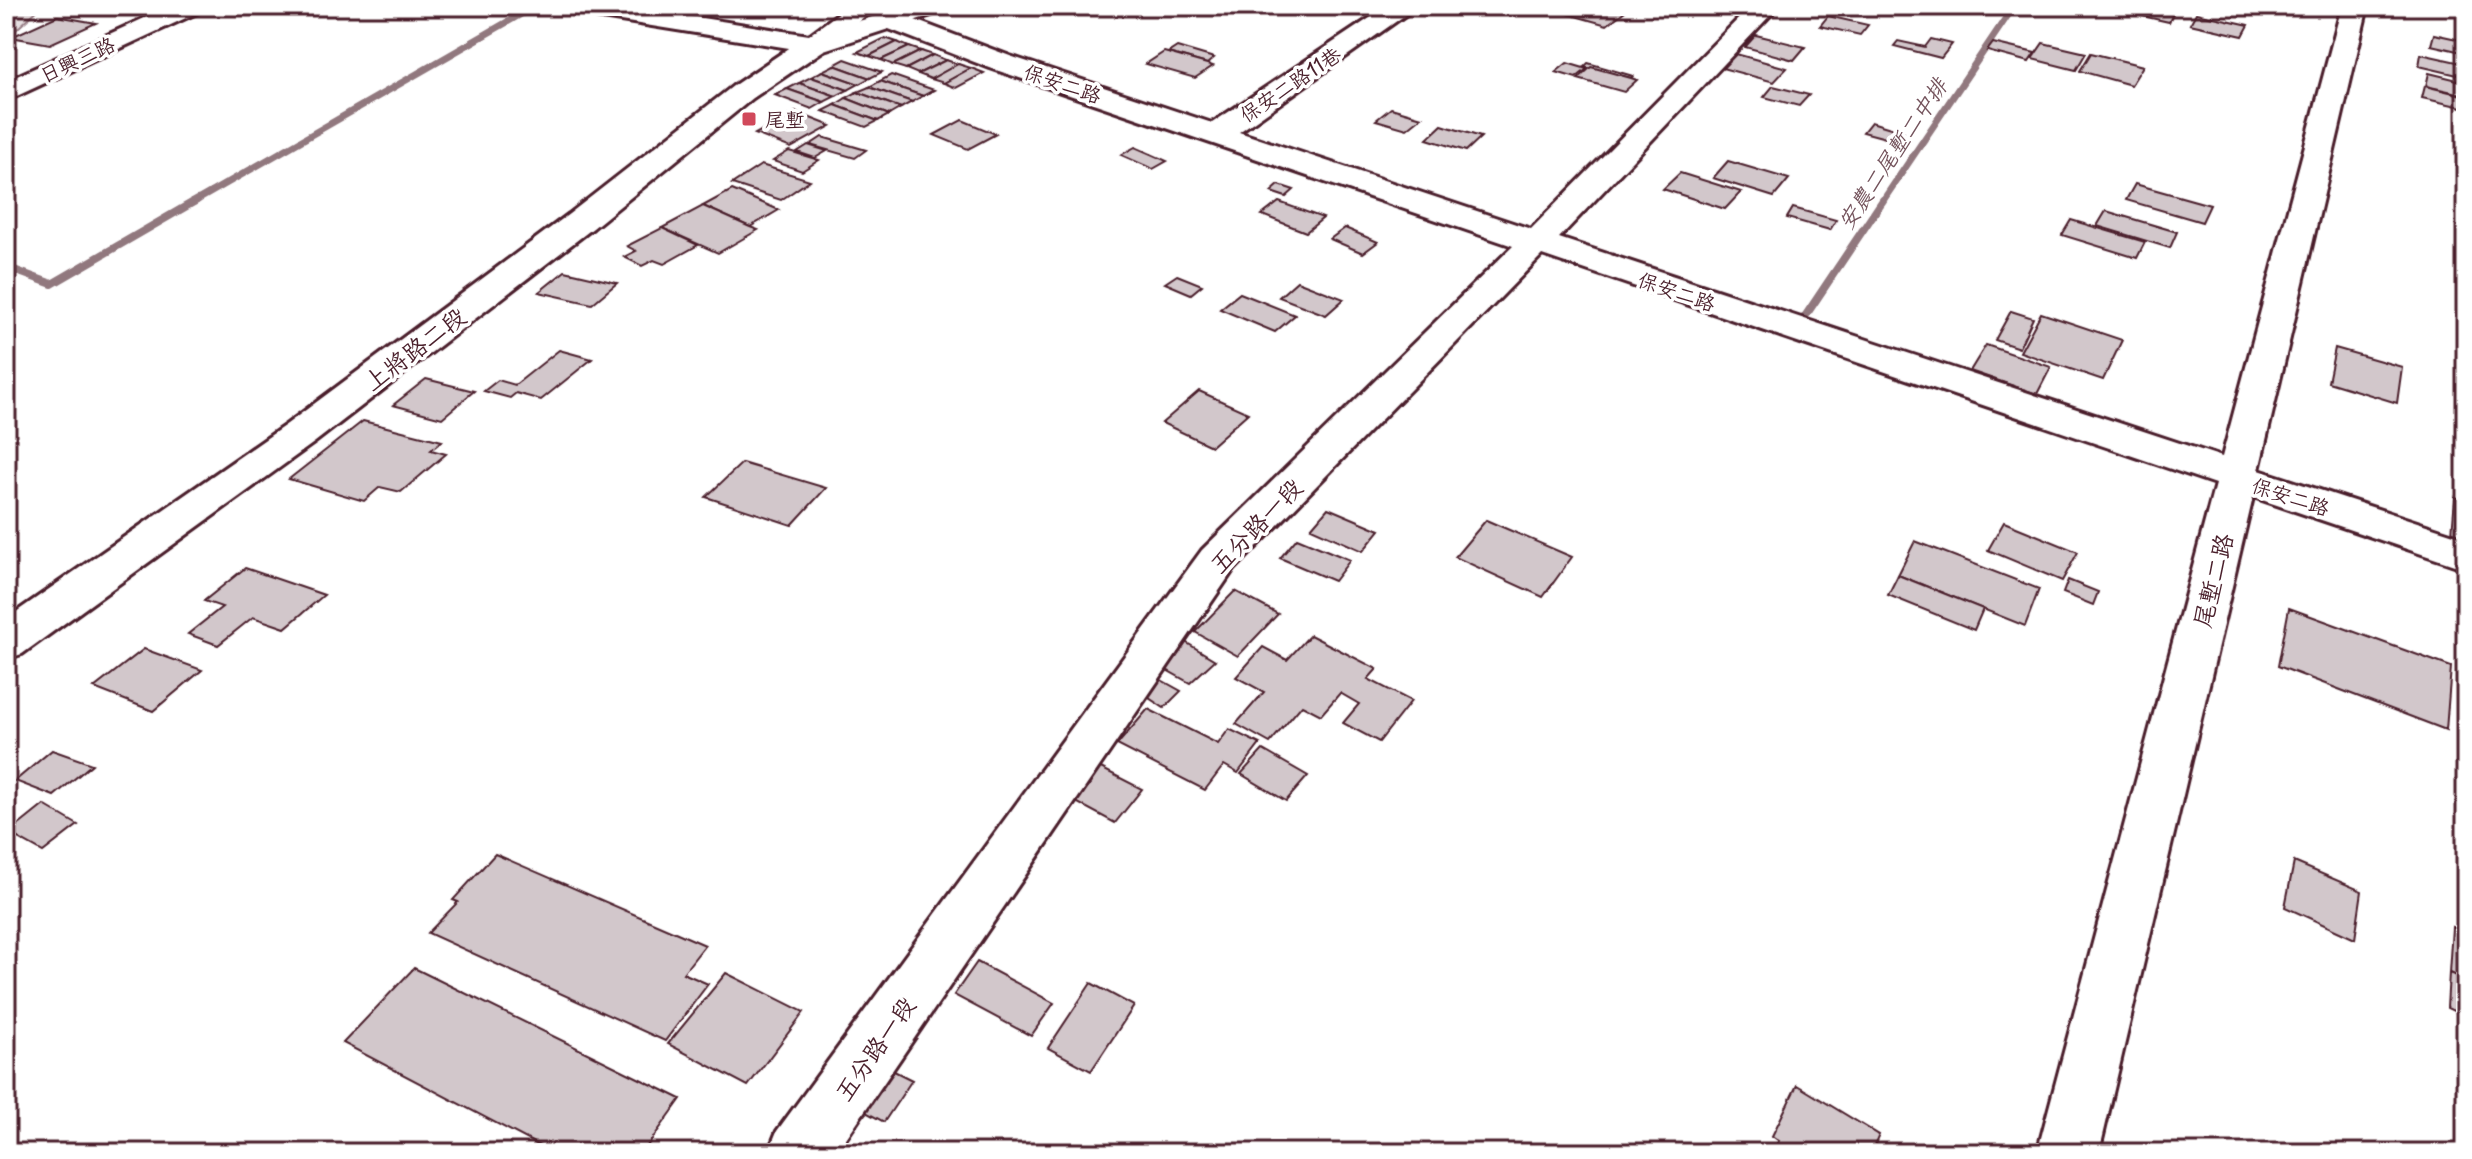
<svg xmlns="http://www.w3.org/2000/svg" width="2472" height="1159" font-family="'Playpen Sans','LXGW WenKai TC',sans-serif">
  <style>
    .green { fill: #e5dee0; stroke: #987e86; stroke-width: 2 }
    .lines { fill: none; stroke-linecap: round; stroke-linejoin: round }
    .stream-far1 { stroke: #91787e; stroke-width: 7 }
    .stream { stroke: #91787e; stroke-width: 8 }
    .building { fill: #d2c7cb; stroke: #4a1f2b; stroke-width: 2 }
    .minor-casing { stroke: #4a1f2b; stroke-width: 6 }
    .major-casing { stroke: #4a1f2b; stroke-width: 6 }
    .minor { fill: #fff; fill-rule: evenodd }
    .major { fill: #fff; fill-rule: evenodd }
    .poi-dot { fill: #d1495b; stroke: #fff; stroke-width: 3 }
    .labels { text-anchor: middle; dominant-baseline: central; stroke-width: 7; stroke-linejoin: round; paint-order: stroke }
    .far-street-label { font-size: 20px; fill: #4a1f2b; stroke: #fff }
    .far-poi-label { font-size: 20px; fill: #4a1f2b; stroke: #fff; text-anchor: start }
    .far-water-label { font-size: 22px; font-style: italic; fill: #74535c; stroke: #fff }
    .street-label { font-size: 24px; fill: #4a1f2b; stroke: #fff }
  </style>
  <rect width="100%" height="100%" fill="#fff"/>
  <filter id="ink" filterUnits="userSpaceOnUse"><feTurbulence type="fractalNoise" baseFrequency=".0125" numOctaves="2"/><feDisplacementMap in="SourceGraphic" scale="16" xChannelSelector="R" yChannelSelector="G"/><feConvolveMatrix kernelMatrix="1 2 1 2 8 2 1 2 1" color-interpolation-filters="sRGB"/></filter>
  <g filter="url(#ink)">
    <polygon class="green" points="6,6 42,6 6,39"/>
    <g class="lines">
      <g class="stream-far1">
        <polyline points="194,202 535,6"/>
        <polyline points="1882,202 2014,6"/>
      </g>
      <g class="stream">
        <polyline points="6,267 52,284 197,200"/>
        <polyline points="1802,321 1883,200"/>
      </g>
    </g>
    <g class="building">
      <polygon points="1564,6 1607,6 1625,11 1607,25 1557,11"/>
      <polygon points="2128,6 2162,6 2175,9 2169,22 2125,12"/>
      <polygon points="2196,13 2249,25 2243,36 2190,24"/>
      <polygon points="57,16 96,23 50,44 11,37"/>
      <polygon points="1828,16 1868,25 1860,35 1820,26"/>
      <polygon points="2434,34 2466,41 2466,53 2431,45"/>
      <polygon points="1756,35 1805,47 1794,60 1745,47"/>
      <polygon points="885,38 897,42 869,56 857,52"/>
      <polygon points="1931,39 1952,44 1941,58 1894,46 1898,41 1925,47"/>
      <polygon points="897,42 909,47 881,60 869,56"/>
      <polygon points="1993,43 2035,53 2029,62 1987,51"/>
      <polygon points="2043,43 2086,53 2076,70 2032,59"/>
      <polygon points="909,47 921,51 893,65 881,60"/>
      <polygon points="1177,47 1214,58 1207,64 1168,53"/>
      <polygon points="921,51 933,55 906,69 893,65"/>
      <polygon points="1164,52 1207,64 1213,66 1195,78 1146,64"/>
      <polygon points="2091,53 2143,66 2131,85 2080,71"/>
      <polygon points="1736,54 1787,68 1774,82 1722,68"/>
      <polygon points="2421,54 2466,64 2466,77 2419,66"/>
      <polygon points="933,55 946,60 918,74 906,69"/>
      <polygon points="845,59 882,72 870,78 834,65"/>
      <polygon points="946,60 958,64 931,79 918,74"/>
      <polygon points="1567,63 1587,69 1576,78 1556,72"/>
      <polygon points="1588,63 1633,76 1631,78 1584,67"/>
      <polygon points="958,64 971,68 944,83 931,79"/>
      <polygon points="834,65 870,78 859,84 822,71"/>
      <polygon points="1591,67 1631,78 1637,80 1624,92 1578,79"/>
      <polygon points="971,68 984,73 956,88 944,83"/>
      <polygon points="822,71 859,84 848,90 811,77"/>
      <polygon points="2429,73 2466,82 2466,95 2426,86"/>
      <polygon points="891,75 934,90 923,96 880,81"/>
      <polygon points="811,77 848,90 836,96 799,83"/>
      <polygon points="880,81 923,96 912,102 869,87"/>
      <polygon points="799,83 836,96 824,102 787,89"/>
      <polygon points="1773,86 1809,95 1799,106 1764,97"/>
      <polygon points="2425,86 2466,96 2466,108 2422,98"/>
      <polygon points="869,87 912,102 901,108 857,92"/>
      <polygon points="787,89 824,102 812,109 775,95"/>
      <polygon points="857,92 901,108 889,115 846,98"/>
      <polygon points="846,98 889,115 878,121 835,105"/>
      <polygon points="835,105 878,121 866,127 823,111"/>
      <polygon points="1391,108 1422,117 1407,129 1376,120"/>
      <polygon points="795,112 831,126 791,148 755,134"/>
      <polygon points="962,120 996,134 968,149 934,135"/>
      <polygon points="1871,122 1904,132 1897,141 1863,132"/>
      <polygon points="1442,125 1481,137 1466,151 1427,139"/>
      <polygon points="822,137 866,150 855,158 810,145"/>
      <polygon points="808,145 827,151 815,158 797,152"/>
      <polygon points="1135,147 1167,161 1153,169 1121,155"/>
      <polygon points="789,151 819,160 802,171 773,161"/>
      <polygon points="1728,161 1789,179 1774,197 1713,178"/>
      <polygon points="761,165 810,180 781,200 732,184"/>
      <polygon points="1680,173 1741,192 1725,209 1663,189"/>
      <polygon points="2135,184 2210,205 2202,222 2126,200"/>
      <polygon points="1279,185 1294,190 1286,197 1271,192"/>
      <polygon points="732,190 779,210 750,227 703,206"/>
      <polygon points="1279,202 1323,218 1306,232 1262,215"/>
      <polygon points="703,206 750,227 758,230 718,253 662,228"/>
      <polygon points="1793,208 1836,220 1830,230 1787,218"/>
      <polygon points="2106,211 2177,232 2170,248 2097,226"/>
      <polygon points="2071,220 2145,242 2137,258 2062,235"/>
      <polygon points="662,228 698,245 664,264 654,260 642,266 624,257 636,251 627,246"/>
      <polygon points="1345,228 1378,242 1363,253 1330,239"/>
      <polygon points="565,271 617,283 592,304 539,292"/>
      <polygon points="1177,275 1202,285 1191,294 1165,283"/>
      <polygon points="1297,281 1344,299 1326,315 1279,297"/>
      <polygon points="1240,293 1295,315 1275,332 1220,309"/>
      <polygon points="2011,311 2033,318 2019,348 1995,340"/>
      <polygon points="2041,313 2122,340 2103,380 2020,352"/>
      <polygon points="1986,345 2051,367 2037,394 1970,371"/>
      <polygon points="2335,348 2402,367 2397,403 2328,382"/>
      <polygon points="559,350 592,359 541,400 516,393 510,398 484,391 498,380 515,385"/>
      <polygon points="426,379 474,391 442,418 393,405"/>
      <polygon points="1199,391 1248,413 1211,446 1162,423"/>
      <polygon points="363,421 442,441 431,450 446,454 401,492 380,487 364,501 289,479"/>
      <polygon points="742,463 826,488 792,525 706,497"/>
      <polygon points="2455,497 2466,501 2466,538 2452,534"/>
      <polygon points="1328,508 1380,530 1363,551 1311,528"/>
      <polygon points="1486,520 1572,557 1543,597 1455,557"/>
      <polygon points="2004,522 2078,552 2062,581 1988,550"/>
      <polygon points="1297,538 1350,560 1334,581 1280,558"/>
      <polygon points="1915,541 2039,589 2025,626 1898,575"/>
      <polygon points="245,568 324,595 285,628 253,617 218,645 188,634 222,607 204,601"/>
      <polygon points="1898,575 1983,609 1974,630 1888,595"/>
      <polygon points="2068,580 2098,592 2093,605 2063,593"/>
      <polygon points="1235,591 1278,614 1238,656 1195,632"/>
      <polygon points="2289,608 2451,667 2446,730 2278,666"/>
      <polygon points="1310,635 1377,669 1368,679 1411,701 1379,742 1343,723 1359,704 1340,693 1321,715 1302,705 1270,743 1236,724 1264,692 1236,677 1263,647 1287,660"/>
      <polygon points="1182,640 1215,660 1190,683 1156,664"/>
      <polygon points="144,649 202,670 153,711 94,688"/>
      <polygon points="1156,677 1181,691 1164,708 1140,692"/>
      <polygon points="1148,709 1218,744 1229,729 1260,744 1238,773 1224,765 1205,790 1117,745"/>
      <polygon points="52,750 92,764 54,796 15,781"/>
      <polygon points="1263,750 1308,776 1286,801 1241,774"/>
      <polygon points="1089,762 1142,789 1115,823 1061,794"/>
      <polygon points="44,805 78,825 43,852 9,833"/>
      <polygon points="495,854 705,945 683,973 708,984 665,1041 428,933 458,902 453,900"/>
      <polygon points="2294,862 2362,891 2355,939 2285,907"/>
      <polygon points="2452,927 2466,933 2466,980 2449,973"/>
      <polygon points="977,962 1054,1003 1031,1036 954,995"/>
      <polygon points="414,968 681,1099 642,1153 553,1153 343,1043"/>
      <polygon points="726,973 804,1012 748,1086 668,1044"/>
      <polygon points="2449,973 2466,980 2466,1017 2447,1008"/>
      <polygon points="1091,983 1134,1006 1091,1071 1048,1048"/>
      <polygon points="2464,1016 2466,1017 2466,1068 2462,1066"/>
      <polygon points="878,1063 912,1080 884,1122 849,1103"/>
      <polygon points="1797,1085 1879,1135 1871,1153 1782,1153 1775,1148 1779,1141 1772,1136"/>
    </g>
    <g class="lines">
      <defs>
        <g id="minor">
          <polygon points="171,6 205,6 201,11 6,101 6,81"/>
          <polygon points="564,6 626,6 809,35 848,6 877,6 824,50 814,52 577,14 568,11"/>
          <polygon points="1388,6 1418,6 1239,132 1531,229 1751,6 1779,6 1559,238 2222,457 2342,6 2368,6 2259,470 2466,538 2466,569 2253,497 2099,1153 2037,1153 2215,484 1542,255 1232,572 836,1153 768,1153 777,1131 1202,550 1513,246 990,68 881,26 877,20 881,14 899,14 1010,56 1212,123"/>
        </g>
        <polygon id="major" points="908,6 948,6 944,11 824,50 753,98 593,228 315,442 22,654 6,659 6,619 287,424 569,214 733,86 804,38"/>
      </defs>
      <use href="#minor" class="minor-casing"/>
      <use href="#major" class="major-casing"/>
      <use href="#minor" class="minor"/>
      <use href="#major" class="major"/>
    </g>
  </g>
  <rect class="poi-dot" x="741" y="111" width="16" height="16" rx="4"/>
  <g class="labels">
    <g class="far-street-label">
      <text transform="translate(77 59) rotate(-25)">日興三路</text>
      <text transform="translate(1063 83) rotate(19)">保安二路</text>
      <text transform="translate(1290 84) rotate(-34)">保安二路11巷</text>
      <text transform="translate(1677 291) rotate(19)">保安二路</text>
      <text transform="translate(2291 496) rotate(18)">保安二路</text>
    </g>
    <g class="far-poi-label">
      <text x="765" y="119">尾塹</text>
    </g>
    <g class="far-water-label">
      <text transform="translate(1891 153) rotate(-56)">安農二尾塹二中排</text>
    </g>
    <g class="street-label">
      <text transform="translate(414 348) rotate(-37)">上將路二段</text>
      <text transform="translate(1255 525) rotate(-46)">五分路一段</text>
      <text transform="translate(2212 580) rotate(-76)">尾塹二路</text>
      <text transform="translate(874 1048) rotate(-55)">五分路一段</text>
    </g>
  </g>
  <rect width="2472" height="1159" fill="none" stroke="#fff" stroke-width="32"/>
  <rect x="16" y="16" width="2440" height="1127" fill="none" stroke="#4a1f2b" stroke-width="3" filter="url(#ink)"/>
</svg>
